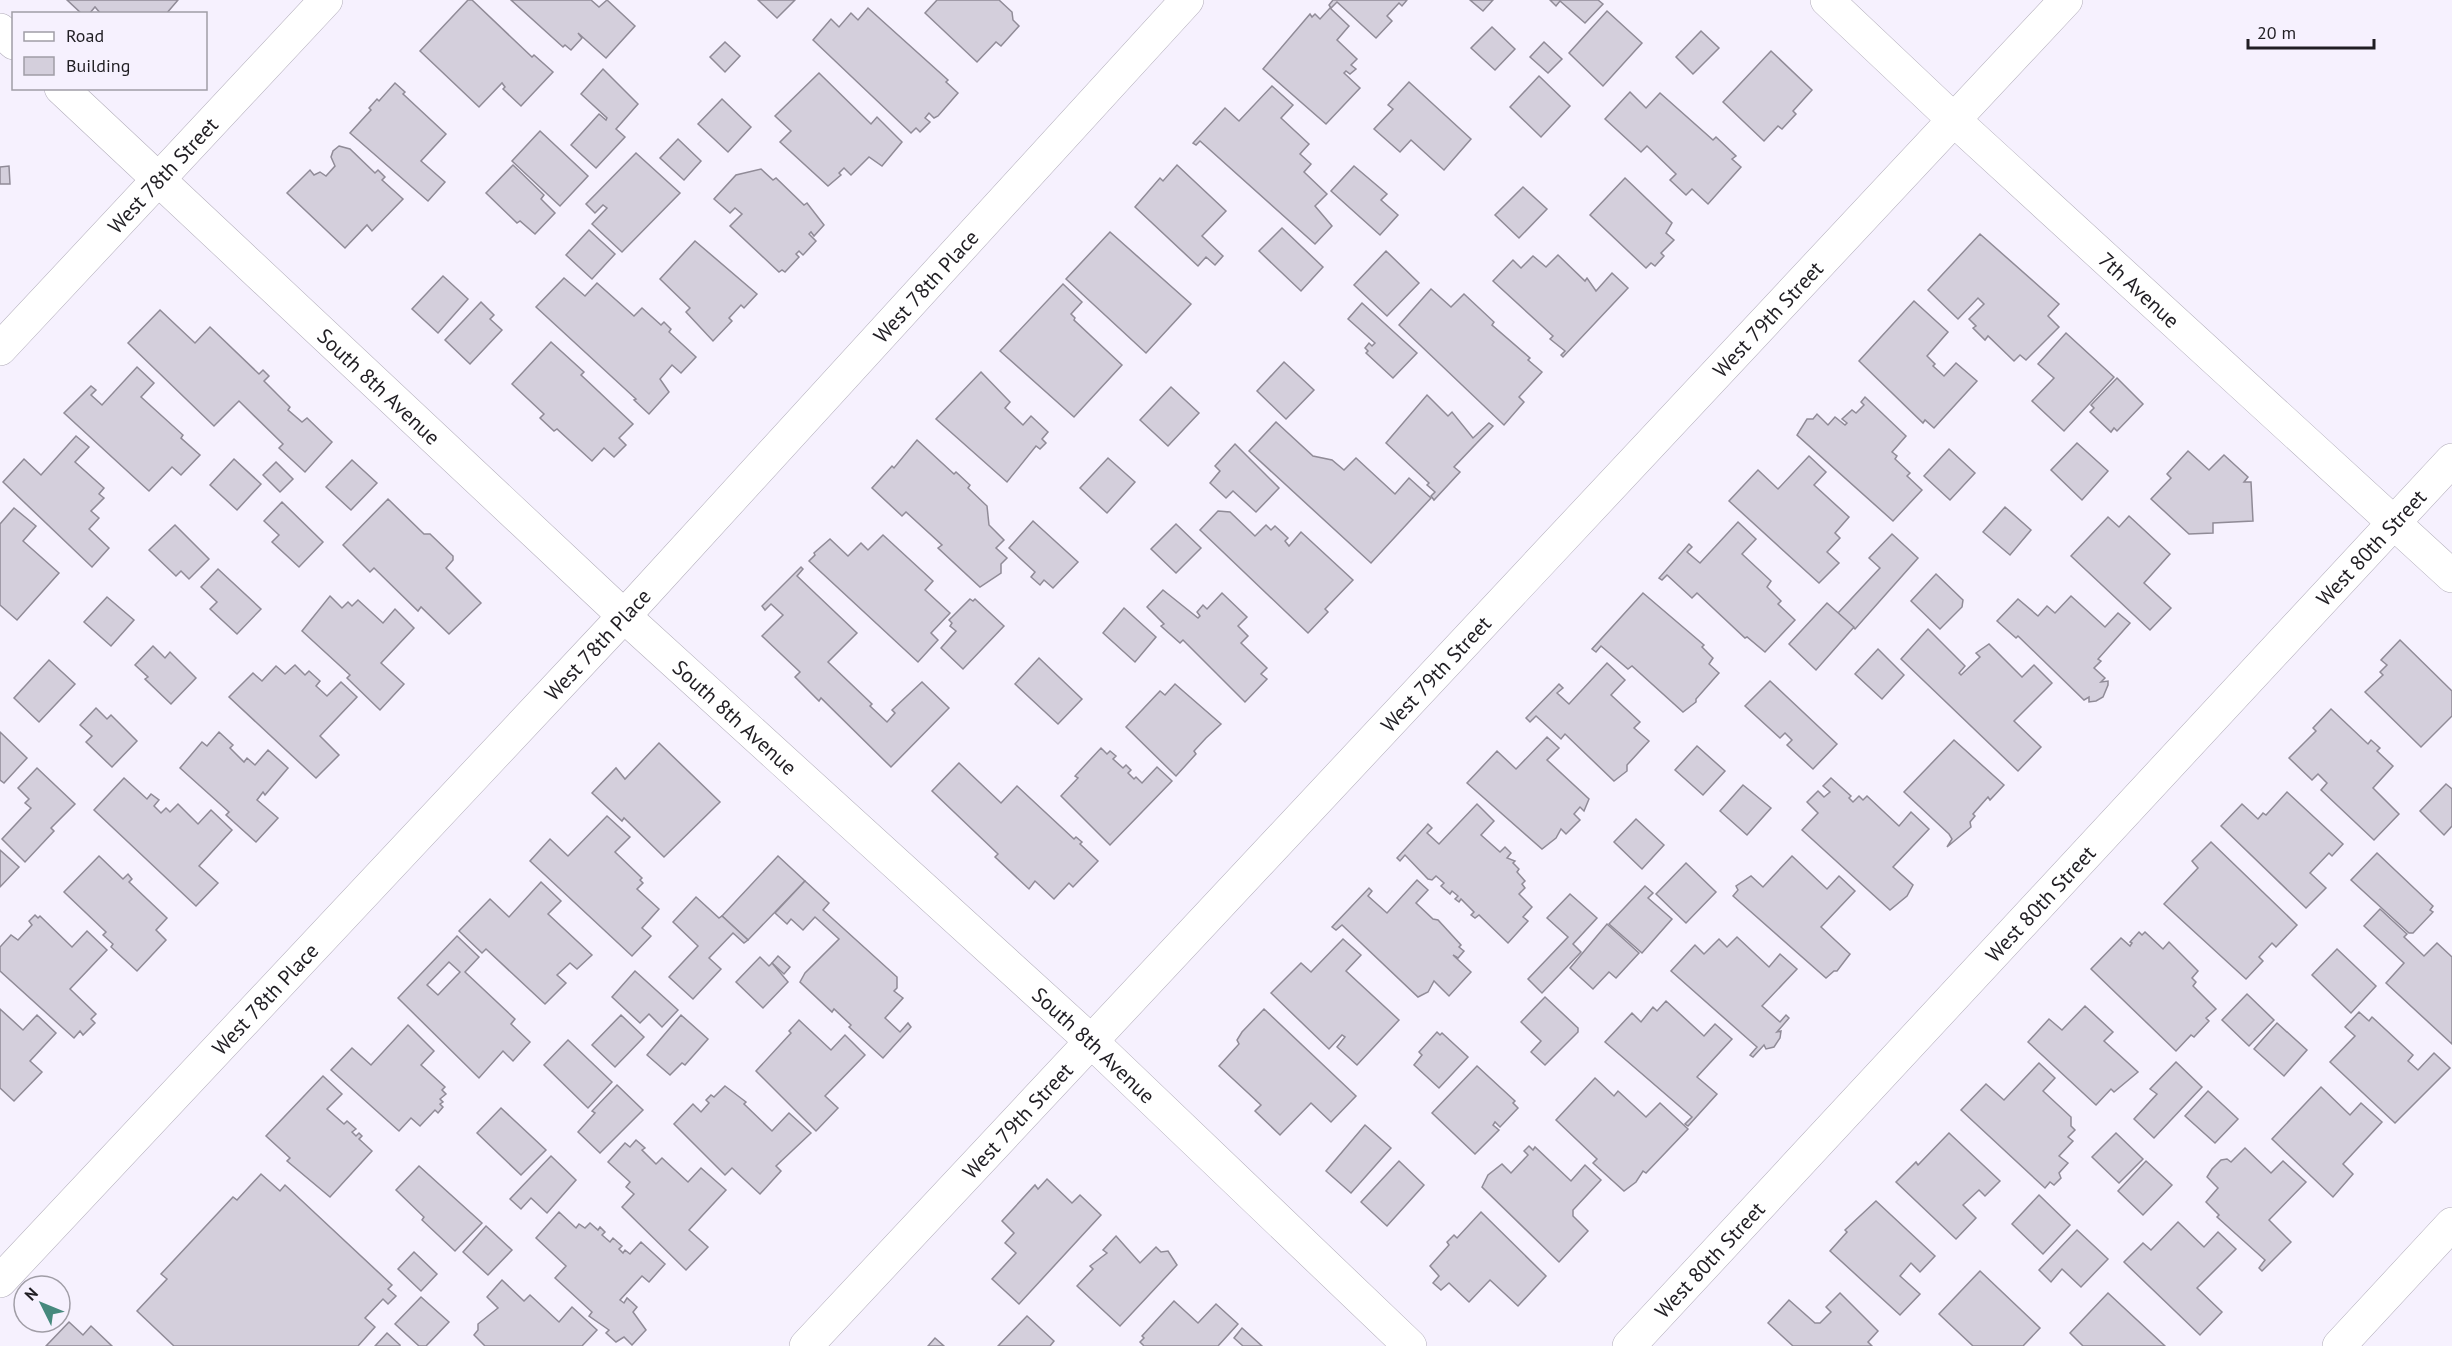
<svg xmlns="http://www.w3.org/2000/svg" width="2452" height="1346" font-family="'PT Sans',sans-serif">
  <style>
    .building { fill: #d4cfdc; stroke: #908b97; stroke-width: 1.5; fill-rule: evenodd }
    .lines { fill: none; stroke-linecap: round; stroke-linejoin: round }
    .minor-casing { stroke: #b2adba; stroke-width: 34 }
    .minor { stroke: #fff; stroke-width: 33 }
    .labels { text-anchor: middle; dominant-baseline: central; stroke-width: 6; stroke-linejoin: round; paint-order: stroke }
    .street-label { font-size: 21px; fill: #201e23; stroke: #f6f1fe }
  </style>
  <rect width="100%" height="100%" fill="#f6f1fe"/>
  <g class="building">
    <polygon points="67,0 178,0 166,14 101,14 95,7 89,14 82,14"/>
    <polygon points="468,0 472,0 532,57 534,55 553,72 521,106 503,89 505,87 502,83 479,107 420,51"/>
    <polygon points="511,0 591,0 599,7 607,0 635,26 606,58 578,33 582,38 571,50 565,45 563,47"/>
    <polygon points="758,0 795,0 777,18"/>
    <polygon points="937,0 999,0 1012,12 1013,20 1019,26 1001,46 996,42 977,62 925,13"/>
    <polygon points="1333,0 1407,0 1402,6 1399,3 1387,16 1392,21 1376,38 1337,2 1331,8 1329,5"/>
    <polygon points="1470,0 1493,0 1483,11"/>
    <polygon points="1550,0 1598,0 1603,4 1585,23 1560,1 1556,6"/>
    <polygon points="868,8 948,80 946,82 958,93 938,116 934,118 929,113 925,118 930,122 920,132 916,128 911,133 813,40 831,19 839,27 851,13 858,20"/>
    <polygon points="1330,8 1349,26 1337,40 1357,59 1351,65 1356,69 1350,74 1346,71 1344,73 1360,88 1326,124 1263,69 1310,14 1312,17 1315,14 1320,19"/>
    <polygon points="1607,11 1642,43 1603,86 1569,53"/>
    <polygon points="1492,27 1515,49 1495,70 1471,48"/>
    <polygon points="1701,31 1719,48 1693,74 1676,57"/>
    <polygon points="725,42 740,56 725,72 710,57"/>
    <polygon points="1544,42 1562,59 1548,73 1530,57"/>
    <polygon points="1771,51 1812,90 1793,111 1796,114 1782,129 1778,126 1764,141 1723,102"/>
    <polygon points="603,69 638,104 616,129 625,137 596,168 571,145 599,114 606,120 607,118 581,94"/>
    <polygon points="819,73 871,124 877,117 902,142 882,166 869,157 851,175 844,168 839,173 841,175 828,186 780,142 791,131 775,116"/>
    <polygon points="1539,76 1570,106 1541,137 1510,107"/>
    <polygon points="1409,82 1471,139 1444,170 1411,140 1400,152 1374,129 1393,109 1388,105"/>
    <polygon points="395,83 405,92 403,94 446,134 421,161 445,182 428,201 350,133 371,110 369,108 377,99 379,101"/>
    <polygon points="1272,86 1293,105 1281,118 1309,144 1300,154 1311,164 1304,172 1327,194 1315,206 1332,226 1315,244 1200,141 1196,145 1193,143 1225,108 1239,121"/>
    <polygon points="1630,92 1646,108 1660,93 1713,140 1716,137 1736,156 1732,159 1741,167 1708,204 1692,189 1686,195 1670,180 1676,174 1647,146 1641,152 1605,119"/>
    <polygon points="722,99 751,127 728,152 698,124"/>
    <polygon points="540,131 588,176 560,206 512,161"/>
    <polygon points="678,139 701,161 684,180 660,158"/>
    <polygon points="339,146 350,149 375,173 378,170 385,177 382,180 403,199 372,231 367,225 345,248 287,193 310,170 314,175 320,172 326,176 335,166 331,157 333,151"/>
    <polygon points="636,153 680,193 622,252 592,224 607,208 603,205 595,213 586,204"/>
    <polygon points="513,165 544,195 541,199 555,213 535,234 520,221 517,223 486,193"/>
    <polygon points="1177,165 1226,211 1202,236 1223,256 1215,265 1206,257 1198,266 1135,207 1160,178 1163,181"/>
    <polygon points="9,166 10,184 0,184 0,167"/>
    <polygon points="1354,166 1387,194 1381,200 1398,215 1380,235 1331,191"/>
    <polygon points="761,169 773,180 776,178 804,205 807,203 824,225 814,236 811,232 809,234 816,241 803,255 799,251 796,254 799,257 785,272 782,270 779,272 730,226 742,214 735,208 730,213 714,199 736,175"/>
    <polygon points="1625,178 1672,223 1666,233 1674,240 1661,253 1664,256 1655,266 1651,263 1646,268 1590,215"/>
    <polygon points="1523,187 1547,209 1519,238 1495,215"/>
    <polygon points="1282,228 1323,267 1301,291 1259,251"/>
    <polygon points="589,230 615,254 592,279 566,255"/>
    <polygon points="1110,232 1191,304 1146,353 1066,279"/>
    <polygon points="1980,234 2059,304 2048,316 2059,327 2026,360 2020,355 2014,361 1988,336 1985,340 1973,328 1976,326 1969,319 1984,304 1978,298 1958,319 1928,290"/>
    <polygon points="695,241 757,294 744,308 741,305 729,318 732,321 713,341 686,312 690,308 660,279"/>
    <polygon points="1386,251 1419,283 1387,316 1354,285"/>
    <polygon points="1558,255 1585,281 1587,278 1596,291 1612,273 1628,288 1563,357 1561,355 1565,351 1550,339 1553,336 1493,281 1513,260 1521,268 1533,256 1546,267"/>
    <polygon points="443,276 468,299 438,333 412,309"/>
    <polygon points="564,278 585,296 597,283 634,316 642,308 661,325 664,322 671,329 669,332 696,357 681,373 672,365 660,379 669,392 649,414 634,400 636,399 536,307"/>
    <polygon points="1063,284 1082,302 1071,314 1075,318 1074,320 1122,365 1074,417 1000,351"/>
    <polygon points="1431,289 1451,307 1464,294 1494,322 1492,325 1530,358 1528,360 1542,372 1519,397 1524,402 1504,425 1399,325"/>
    <polygon points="1914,301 1948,332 1927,356 1935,364 1933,366 1944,376 1956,363 1977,381 1934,428 1925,420 1923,423 1859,361"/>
    <polygon points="481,302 494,315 490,319 502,330 470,364 445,340"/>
    <polygon points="1362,303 1417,353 1393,378 1366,353 1368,351 1365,348 1369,343 1372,346 1375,343 1348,319"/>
    <polygon points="160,310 195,343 210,327 259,374 263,370 269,376 264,381 290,407 288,410 302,422 307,418 332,442 305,472 279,448 283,444 239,401 214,426 128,343"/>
    <polygon points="2066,333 2114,377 2064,431 2032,401 2054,378 2038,364"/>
    <polygon points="551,342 584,372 581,375 633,424 619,438 626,445 614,457 604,448 592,461 557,429 554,431 540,418 544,414 512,384"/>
    <polygon points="1284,362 1314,390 1286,419 1257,391"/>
    <polygon points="137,367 154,383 141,397 183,435 181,438 200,455 181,475 172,467 149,491 64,413 91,386 96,390 91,395 102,405"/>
    <polygon points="981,372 1010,402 1005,408 1023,425 1031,416 1048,432 1042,439 1046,443 1040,449 1036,446 1007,482 936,419"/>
    <polygon points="2117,378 2143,404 2117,431 2114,428 2111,432 2090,412 2094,408 2091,405"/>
    <polygon points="1171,387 1199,413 1168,446 1140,420"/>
    <polygon points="1427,395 1448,416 1452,412 1473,438 1489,423 1493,426 1454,467 1460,472 1434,500 1431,496 1435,492 1427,485 1429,483 1386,443"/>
    <polygon points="1865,397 1906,436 1892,452 1897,456 1895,459 1910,473 1907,476 1922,490 1893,521 1797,435 1807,419 1813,419 1817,414 1828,425 1835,417 1845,425 1847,423 1842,419 1852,410 1856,413 1864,405 1861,402"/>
    <polygon points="1276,422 1313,456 1332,460 1344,470 1356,458 1395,494 1409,478 1431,498 1371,563 1249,451"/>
    <polygon points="76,436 89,447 75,462 104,488 99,494 104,498 91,511 99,518 89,529 109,548 92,567 3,482 24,459 41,475"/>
    <polygon points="917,440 954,474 956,472 970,485 968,488 987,506 989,525 1004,540 996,548 1007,558 1001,564 1001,573 980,587 938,548 942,545 906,512 902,516 872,488 892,466 894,468"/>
    <polygon points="2077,443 2108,471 2082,500 2051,470"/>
    <polygon points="1235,444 1279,488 1256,512 1233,491 1226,498 1210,483 1220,471 1215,466"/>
    <polygon points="1949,449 1975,473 1950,500 1924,476"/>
    <polygon points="2188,451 2209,470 2224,455 2248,477 2244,482 2251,482 2253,521 2213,523 2213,533 2189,534 2151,499 2171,478 2167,474"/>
    <polygon points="1809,456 1826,472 1814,485 1849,517 1835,533 1840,538 1827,552 1839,563 1819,583 1729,501 1758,470 1778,489"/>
    <polygon points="1108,458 1135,482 1107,513 1080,488"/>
    <polygon points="234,459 261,484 237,510 210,485"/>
    <polygon points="352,460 377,483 351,510 326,487"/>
    <polygon points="276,462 293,479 280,492 263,475"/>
    <polygon points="388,499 424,534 430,534 453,556 453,560 446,568 481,603 449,634 421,607 418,611 374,568 370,572 343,545"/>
    <polygon points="282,502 323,542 299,567 272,542 279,535 264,521"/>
    <polygon points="2005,507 2031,530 2010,555 1983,532"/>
    <polygon points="14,508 36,526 23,541 59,573 17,620 0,605 0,524"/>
    <polygon points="1218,511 1230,512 1255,536 1266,525 1271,530 1275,526 1288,538 1285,541 1289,546 1301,532 1353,580 1325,609 1328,612 1308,633 1200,530"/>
    <polygon points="2129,516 2170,554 2144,583 2171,608 2150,630 2071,556 2108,517 2119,527"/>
    <polygon points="1033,521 1078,562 1053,588 1044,580 1040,585 1031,577 1035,572 1009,548"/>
    <polygon points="1738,522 1756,539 1742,554 1771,581 1767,587 1781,601 1778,604 1795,620 1765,652 1747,637 1745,638 1697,593 1692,598 1667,575 1662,580 1659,578 1689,544 1692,547 1687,552 1700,563"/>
    <polygon points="1176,524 1201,548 1176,573 1151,549"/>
    <polygon points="175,525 209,559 189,579 181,571 176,576 149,550"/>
    <polygon points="1892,534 1918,558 1855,629 1838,613 1880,568 1869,558"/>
    <polygon points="883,535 933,581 925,590 950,613 931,633 938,640 918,662 809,561 815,555 814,553 830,539 848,556 861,543 868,550"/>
    <polygon points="801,567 803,569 797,576 857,633 828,662 872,704 870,706 887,722 895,713 892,710 922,682 949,708 891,767 821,698 819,701 795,677 800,672 762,636 783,615 771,604 765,610 762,606"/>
    <polygon points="218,569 261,609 237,634 210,609 217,602 201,587"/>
    <polygon points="1936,574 1963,600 1962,607 1940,629 1911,601"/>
    <polygon points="1163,590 1198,618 1200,616 1197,612 1203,605 1207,609 1222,593 1247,617 1238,626 1248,636 1241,643 1267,668 1261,674 1267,679 1245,702 1183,640 1180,643 1161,626 1164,624 1147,607"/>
    <polygon points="1643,593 1704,645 1702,647 1713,658 1709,664 1719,673 1696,699 1696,702 1683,712 1632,666 1628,669 1601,646 1596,652 1592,649"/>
    <polygon points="330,596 342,608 348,602 352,606 358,600 383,623 395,609 414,628 381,663 404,684 380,710 347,678 350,675 302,631"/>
    <polygon points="2071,596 2105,627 2118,613 2130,623 2098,659 2101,661 2094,668 2105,678 2101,682 2108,681 2108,685 2103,697 2096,701 2089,702 2089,697 2084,700 2018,636 2016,638 1997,621 2018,599 2038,616 2047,606 2055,613"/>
    <polygon points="107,597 134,620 111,646 84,622"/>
    <polygon points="970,599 973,601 975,599 1004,626 963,669 941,648 956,631 950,626 952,623 949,620"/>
    <polygon points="1827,603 1854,627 1816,670 1789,644"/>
    <polygon points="1124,608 1156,637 1135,662 1103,633"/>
    <polygon points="1928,629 1965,666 1959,673 1961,675 1980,657 1976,653 1989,644 2022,677 2034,665 2052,683 2014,721 2041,747 2018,771 1901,659"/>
    <polygon points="2400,640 2452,691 2452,716 2421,747 2365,692 2383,675 2380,672 2387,665 2381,660"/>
    <polygon points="153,646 165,658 170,652 196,678 171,704 145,679 148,677 135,665"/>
    <polygon points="1878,649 1904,675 1882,699 1855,674"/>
    <polygon points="1039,658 1082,699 1058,724 1015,684"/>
    <polygon points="49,660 75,684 39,722 14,698"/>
    <polygon points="1607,663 1625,680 1611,695 1640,722 1634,728 1649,741 1627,765 1627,771 1614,781 1565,734 1561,739 1536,716 1530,722 1526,718 1559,684 1563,688 1557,693 1569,704"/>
    <polygon points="295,665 305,675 309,671 320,681 316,686 327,696 341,682 357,697 320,736 339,755 316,778 229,697 253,673 262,681 276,666 285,674"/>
    <polygon points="1770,681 1837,744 1813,769 1787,745 1792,740 1785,733 1780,738 1745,706"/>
    <polygon points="1175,684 1221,724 1206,738 1194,751 1196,754 1176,776 1126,727 1160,691 1165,695"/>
    <polygon points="96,708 107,719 111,715 137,741 112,767 86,742 92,736 80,725"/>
    <polygon points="2331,709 2368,744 2371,740 2380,748 2377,751 2393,766 2373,788 2399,814 2374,840 2321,790 2327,783 2318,774 2312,780 2289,758 2316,731 2313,728"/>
    <polygon points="0,732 27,758 4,783 0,780"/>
    <polygon points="219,732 233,745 230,748 244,762 247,758 255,765 268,750 288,768 265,795 263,792 257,800 278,818 256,842 226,815 229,812 180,768 202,742 207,746"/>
    <polygon points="1547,737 1559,748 1547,760 1589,799 1584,811 1580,807 1574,814 1580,820 1566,834 1561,829 1556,838 1542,849 1467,783 1497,751 1516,769"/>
    <polygon points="1954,740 2004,785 1990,800 1988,797 1973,814 1975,816 1970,822 1971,827 1947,847 1952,839 1949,834 1904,792"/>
    <polygon points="659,743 720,802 664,857 624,818 622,821 592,793 616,768 625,779"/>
    <polygon points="1697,746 1725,771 1703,795 1675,770"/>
    <polygon points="1101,748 1107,754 1110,751 1116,756 1113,759 1123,768 1126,765 1131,770 1128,773 1134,779 1136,777 1142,783 1157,767 1172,781 1110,845 1061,796 1078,778 1075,776"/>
    <polygon points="959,763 1001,803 1017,786 1074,839 1076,837 1082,842 1080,844 1098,861 1073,887 1069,883 1054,899 1035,881 1029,889 995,857 998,854 932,791"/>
    <polygon points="37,768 75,804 51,828 54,831 25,862 2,839 31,808 25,803 29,799 18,788"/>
    <polygon points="124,778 147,799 151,794 159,800 154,806 161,813 166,808 170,812 178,804 198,824 211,810 232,830 199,866 218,883 196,906 94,810"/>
    <polygon points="1831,778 1851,796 1849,798 1853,802 1859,796 1863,800 1867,796 1899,826 1911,812 1929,829 1893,867 1913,885 1907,896 1890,910 1802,830 1818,813 1807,802 1818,791 1824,797 1830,792 1823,786"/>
    <polygon points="2446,784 2452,789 2452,826 2444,835 2420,811"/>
    <polygon points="1743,785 1771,808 1747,835 1720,811"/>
    <polygon points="2287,792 2343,844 2332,856 2329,853 2310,873 2326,888 2306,908 2221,826 2242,804 2258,819 2263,813 2266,815"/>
    <polygon points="1477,804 1494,821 1481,835 1500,852 1505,847 1511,853 1507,858 1515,861 1513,863 1519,869 1517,872 1525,881 1522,884 1525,888 1519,894 1532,907 1523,917 1528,921 1508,943 1479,915 1475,918 1471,915 1474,912 1461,899 1459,902 1455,899 1458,896 1452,891 1450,894 1441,886 1444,883 1436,876 1432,880 1428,879 1405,855 1400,861 1397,858 1428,824 1432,828 1427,833 1439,844"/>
    <polygon points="607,816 630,837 615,852 642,878 640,880 643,883 637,889 659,909 642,928 651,936 632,956 530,861 550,839 568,856"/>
    <polygon points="1636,819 1664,845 1642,869 1614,842"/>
    <polygon points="2211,842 2297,925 2276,947 2272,943 2259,957 2263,961 2246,979 2164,904 2198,868 2192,861"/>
    <polygon points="0,850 19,867 0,887"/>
    <polygon points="2377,853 2433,906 2430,910 2433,912 2413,933 2409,933 2351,880"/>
    <polygon points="99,856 123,879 128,874 132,879 129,882 167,918 156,930 166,940 137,971 111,947 113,944 103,935 106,932 64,892"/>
    <polygon points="778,856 805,881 748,940 722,916"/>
    <polygon points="1792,856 1827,889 1839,876 1855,891 1821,927 1850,954 1837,971 1834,971 1826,978 1733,896 1738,890 1736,886 1751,876 1763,887"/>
    <polygon points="1686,863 1716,892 1686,923 1656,894"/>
    <polygon points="1417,880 1428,890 1416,903 1433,919 1438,920 1461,945 1459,947 1464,951 1458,958 1453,955 1471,972 1449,996 1434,981 1428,992 1418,997 1342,925 1336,930 1332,927 1369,888 1372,891 1368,896 1387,913"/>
    <polygon points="805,881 829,903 823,910 897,977 897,988 894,991 903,998 885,1018 900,1032 908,1023 911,1027 883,1058 849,1027 851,1025 834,1009 832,1012 800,982 805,973 839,939 815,917 803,930 791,919 787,924 775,913"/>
    <polygon points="541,882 561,901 548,914 592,955 577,969 570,963 557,975 566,983 545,1004 486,949 482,953 459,931 490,899 509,917"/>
    <polygon points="1645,886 1653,893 1648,898 1672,919 1642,953 1609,924"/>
    <polygon points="1570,894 1597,918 1573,944 1581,952 1542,993 1528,979 1568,937 1547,918"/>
    <polygon points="696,897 719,918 722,916 748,940 744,943 733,933 709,958 721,969 693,999 669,977 698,946 673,922"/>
    <polygon points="2380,909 2407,934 2404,937 2424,956 2437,943 2452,957 2452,1044 2386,983 2404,963 2364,926"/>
    <polygon points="35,915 38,918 40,916 72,947 87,931 107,950 70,989 96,1014 91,1019 95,1023 83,1035 80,1031 74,1038 0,971 0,947 11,935 18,940 32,925 29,921"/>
    <polygon points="1607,924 1639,953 1616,978 1609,972 1593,989 1570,968"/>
    <polygon points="2139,932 2142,935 2145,932 2163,949 2169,942 2198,971 2192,978 2196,982 2193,986 2216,1009 2206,1018 2209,1021 2194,1037 2191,1035 2176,1051 2091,969 2121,938 2130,946 2132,943 2130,942"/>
    <path d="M 457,936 L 479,957 L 465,972 L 515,1019 L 511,1024 L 530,1042 L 513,1061 L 503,1051 L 479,1078 L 398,998 ZM 449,962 L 460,972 L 438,995 L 427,985 Z"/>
    <polygon points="1737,937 1769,967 1780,954 1797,969 1762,1006 1780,1022 1786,1015 1789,1018 1777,1032 1781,1031 1780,1038 1774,1047 1766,1049 1764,1045 1753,1057 1750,1055 1757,1047 1671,971 1695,945 1704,954 1719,939 1727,947"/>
    <polygon points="1343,939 1361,955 1346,971 1399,1020 1357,1065 1337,1047 1345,1037 1342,1035 1329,1049 1271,993 1301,963 1311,972"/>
    <polygon points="2337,949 2376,986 2351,1013 2312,975"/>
    <polygon points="778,956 790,967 784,974 772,963"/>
    <polygon points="760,957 769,966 772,963 788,982 763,1008 736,982"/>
    <polygon points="635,971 678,1010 662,1027 649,1014 640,1023 612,997"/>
    <polygon points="2247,994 2274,1020 2249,1046 2222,1020"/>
    <polygon points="1545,997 1578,1028 1578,1032 1545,1065 1531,1052 1541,1041 1521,1022"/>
    <polygon points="1666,1001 1704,1036 1715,1024 1732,1039 1697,1077 1717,1094 1688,1126 1685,1124 1692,1117 1605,1042 1632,1013 1641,1022 1653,1007 1657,1011"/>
    <polygon points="2085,1006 2113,1032 2104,1041 2138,1072 2114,1092 2111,1089 2096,1105 2028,1042 2049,1019 2062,1030"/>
    <polygon points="0,1009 23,1030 37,1015 56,1033 30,1061 42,1072 14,1101 0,1088"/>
    <polygon points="1264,1009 1356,1096 1331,1122 1311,1103 1280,1135 1255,1111 1261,1105 1219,1066 1239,1044 1237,1040 1242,1032"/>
    <polygon points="2359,1012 2369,1021 2372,1017 2413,1055 2408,1061 2418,1070 2434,1053 2450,1068 2395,1123 2330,1062 2355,1036 2345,1027"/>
    <polygon points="621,1015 644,1037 615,1067 592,1045"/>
    <polygon points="681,1015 708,1039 685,1065 682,1063 670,1075 647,1055"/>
    <polygon points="799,1020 831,1050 845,1035 865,1055 825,1096 838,1108 816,1131 756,1071 791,1033 789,1031"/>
    <polygon points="2277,1023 2307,1050 2284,1076 2254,1049"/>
    <polygon points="408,1025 434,1051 421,1065 445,1087 442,1090 446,1094 440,1099 443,1102 440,1104 443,1107 438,1113 435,1110 420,1126 411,1118 399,1131 331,1070 352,1048 371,1065"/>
    <polygon points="1437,1032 1440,1035 1442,1033 1468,1057 1439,1088 1414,1065 1422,1055 1419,1052"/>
    <polygon points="568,1040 612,1082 588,1108 544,1065"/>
    <polygon points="2176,1062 2202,1087 2154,1138 2134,1119 2157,1094 2150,1089"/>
    <polygon points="2039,1063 2055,1078 2043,1091 2071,1117 2071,1126 2075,1130 2068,1137 2073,1141 2059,1156 2068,1163 2059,1173 2061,1178 2054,1185 2050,1182 2045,1188 1961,1110 1986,1084 2004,1100"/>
    <polygon points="1477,1066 1515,1101 1513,1103 1518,1108 1500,1127 1495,1122 1493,1125 1499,1130 1475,1154 1432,1113"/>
    <polygon points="323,1076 342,1094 327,1109 344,1124 347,1121 356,1129 352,1132 356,1136 359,1133 362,1136 359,1139 372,1151 330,1197 287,1161 290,1158 266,1136"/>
    <polygon points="1595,1078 1614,1096 1618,1091 1646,1117 1660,1103 1688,1129 1646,1173 1643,1171 1636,1182 1624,1191 1593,1163 1597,1159 1556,1120"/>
    <polygon points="617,1085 643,1110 600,1153 578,1132 595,1113 592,1111"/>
    <polygon points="725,1086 746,1102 744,1104 772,1131 789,1113 811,1133 776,1166 781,1171 760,1194 732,1168 725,1175 674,1124 693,1104 701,1112 709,1103 706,1100 711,1095 714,1097"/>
    <polygon points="2321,1087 2350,1115 2361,1103 2382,1122 2343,1164 2353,1174 2333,1197 2272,1139"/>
    <polygon points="2208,1091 2238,1119 2215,1143 2185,1116"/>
    <polygon points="501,1108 546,1150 521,1175 477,1133"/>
    <polygon points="1365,1125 1391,1148 1351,1193 1326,1171"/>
    <polygon points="1949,1133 2000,1181 1985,1196 1979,1190 1963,1205 1976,1218 1956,1239 1896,1182 1916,1162 1918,1165"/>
    <polygon points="2116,1133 2143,1159 2119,1183 2092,1157"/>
    <polygon points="636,1140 645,1148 642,1150 656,1164 662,1158 688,1182 701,1168 726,1190 689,1230 708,1247 686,1270 622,1207 634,1194 626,1187 630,1182 608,1162 625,1143 630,1147"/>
    <polygon points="1529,1146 1533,1150 1535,1147 1571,1181 1585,1165 1601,1180 1573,1210 1573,1216 1588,1231 1559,1262 1482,1187 1488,1175 1502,1164 1511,1173 1528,1155 1524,1151"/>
    <polygon points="2245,1148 2271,1173 2283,1161 2306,1182 2269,1220 2291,1242 2262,1271 2259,1268 2265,1260 2217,1217 2219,1215 2206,1202 2218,1188 2207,1177 2212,1169 2221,1160 2227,1159 2231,1162"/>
    <polygon points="551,1156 576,1180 547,1213 531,1198 521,1209 510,1199"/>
    <polygon points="1399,1161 1424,1185 1387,1226 1361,1202"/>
    <polygon points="2146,1161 2172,1185 2143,1215 2118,1191"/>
    <polygon points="419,1166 482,1223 455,1251 422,1220 424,1217 396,1190"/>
    <polygon points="261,1174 280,1191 285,1185 392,1285 388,1289 396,1296 388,1304 383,1299 365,1318 375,1327 358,1346 174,1346 137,1311 167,1279 161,1274 233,1197 237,1200"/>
    <polygon points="1047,1179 1072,1203 1080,1195 1101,1215 1019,1304 992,1279 1016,1253 1005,1243 1014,1233 1002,1221 1035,1185 1038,1189"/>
    <polygon points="2039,1195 2070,1225 2043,1254 2012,1224"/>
    <polygon points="1876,1201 1935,1256 1920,1272 1911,1263 1900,1276 1920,1294 1900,1315 1830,1251 1847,1232 1845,1230"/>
    <polygon points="559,1212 576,1228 579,1224 585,1228 590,1223 598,1230 600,1227 605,1232 602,1235 610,1242 613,1238 622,1246 619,1249 623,1253 625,1250 630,1254 641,1242 665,1264 649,1282 642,1276 620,1300 624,1303 627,1298 637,1307 633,1312 646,1330 632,1345 624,1337 616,1342 606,1333 609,1330 589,1316 592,1312 555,1278 566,1266 536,1238"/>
    <polygon points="1481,1212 1546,1276 1518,1306 1490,1280 1469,1302 1449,1283 1441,1290 1433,1283 1439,1276 1430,1266 1449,1245 1447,1242 1454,1235 1457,1238"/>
    <polygon points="2178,1222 2204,1247 2218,1232 2236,1249 2197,1288 2222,1312 2200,1335 2124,1262 2143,1243 2151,1250"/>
    <polygon points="486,1226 512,1250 488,1275 463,1252"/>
    <polygon points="2077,1230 2108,1259 2081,1287 2062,1269 2051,1282 2039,1270"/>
    <polygon points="1116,1236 1140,1263 1156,1247 1161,1252 1168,1251 1177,1265 1120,1326 1077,1286 1093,1269 1090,1266 1107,1253 1103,1250"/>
    <polygon points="414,1252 437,1274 421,1291 398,1269"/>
    <polygon points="1980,1271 2040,1328 2023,1346 1973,1346 1939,1314"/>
    <polygon points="502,1280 524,1301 530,1295 559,1322 572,1307 597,1330 582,1346 485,1346 474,1335 478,1330 478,1324 498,1308 487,1297"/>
    <polygon points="1840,1293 1878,1331 1868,1342 1872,1346 1793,1346 1768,1323 1789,1300 1815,1323 1820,1323 1831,1312 1826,1307"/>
    <polygon points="2108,1293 2165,1346 2083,1346 2070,1333"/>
    <polygon points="421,1297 449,1322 426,1346 419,1346 395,1324"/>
    <polygon points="1174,1301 1198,1323 1216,1304 1238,1324 1218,1346 1144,1346 1140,1342 1144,1338 1142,1336"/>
    <polygon points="1027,1316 1054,1341 1050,1346 998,1346"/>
    <polygon points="69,1322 83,1335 91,1326 112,1346 46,1346"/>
    <polygon points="1242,1328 1262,1346 1243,1346 1234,1338"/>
    <polygon points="387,1333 400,1345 400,1346 375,1346"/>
    <polygon points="935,1338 944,1346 928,1346"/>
  </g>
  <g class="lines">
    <defs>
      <g id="minor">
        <path id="s1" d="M 1827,0 L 1953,119 L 2452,576"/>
        <polyline points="0,30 14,43"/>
        <path id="s2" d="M 61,88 L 624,616 L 1091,1041 L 1410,1346"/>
        <path id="s3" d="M 0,349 L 326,0"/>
        <path id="s4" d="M 0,1281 L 624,616 L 1187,0"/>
        <path id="s5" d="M 806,1346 L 2066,0"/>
        <path id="s6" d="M 1629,1346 L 2452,460"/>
        <polyline points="2339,1346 2452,1224"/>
      </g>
    </defs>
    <use href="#minor" class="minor-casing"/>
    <use href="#minor" class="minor"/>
  </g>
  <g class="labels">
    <g class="street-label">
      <text stroke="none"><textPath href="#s3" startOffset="238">West 78th Street</textPath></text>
      <text stroke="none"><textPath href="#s4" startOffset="1359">West 78th Place</textPath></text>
      <text stroke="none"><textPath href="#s1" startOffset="426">7th Avenue</textPath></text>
      <text stroke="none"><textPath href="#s5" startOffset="1407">West 79th Street</textPath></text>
      <text stroke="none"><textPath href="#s2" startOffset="436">South 8th Avenue</textPath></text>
      <text stroke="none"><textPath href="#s6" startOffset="1090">West 80th Street</textPath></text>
      <text stroke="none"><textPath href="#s4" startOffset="873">West 78th Place</textPath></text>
      <text stroke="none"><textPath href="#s5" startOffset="921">West 79th Street</textPath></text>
      <text stroke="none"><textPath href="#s2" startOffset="922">South 8th Avenue</textPath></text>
      <text stroke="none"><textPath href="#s6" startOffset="604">West 80th Street</textPath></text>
      <text stroke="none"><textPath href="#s4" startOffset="387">West 78th Place</textPath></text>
      <text stroke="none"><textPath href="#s2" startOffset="1408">South 8th Avenue</textPath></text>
      <text stroke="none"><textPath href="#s5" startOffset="309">West 79th Street</textPath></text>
      <text stroke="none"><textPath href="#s6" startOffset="118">West 80th Street</textPath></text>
    </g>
  </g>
  <rect x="12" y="12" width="195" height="78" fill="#f6f1fe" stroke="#a09da6" stroke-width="1.5"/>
  <rect x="24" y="32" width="30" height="9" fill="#ffffff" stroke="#a09da6" stroke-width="1.5"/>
  <text x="66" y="42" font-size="18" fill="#201e23">Road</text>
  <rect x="24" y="57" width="30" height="18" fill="#d4cfdc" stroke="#a09da6" stroke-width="1.5"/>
  <text x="66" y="72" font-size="18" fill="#201e23">Building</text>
  <g transform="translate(42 1304) rotate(313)"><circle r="28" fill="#f6f1fe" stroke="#a09da6" stroke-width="1.5"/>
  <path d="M0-4.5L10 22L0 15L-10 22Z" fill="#46897d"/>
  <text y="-9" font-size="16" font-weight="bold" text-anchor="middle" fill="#201e23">N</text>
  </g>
  <path d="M2248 39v9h126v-9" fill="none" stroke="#201e23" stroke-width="3"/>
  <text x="2257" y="39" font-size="18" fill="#201e23" stroke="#f6f1fe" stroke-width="4.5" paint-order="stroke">20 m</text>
</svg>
